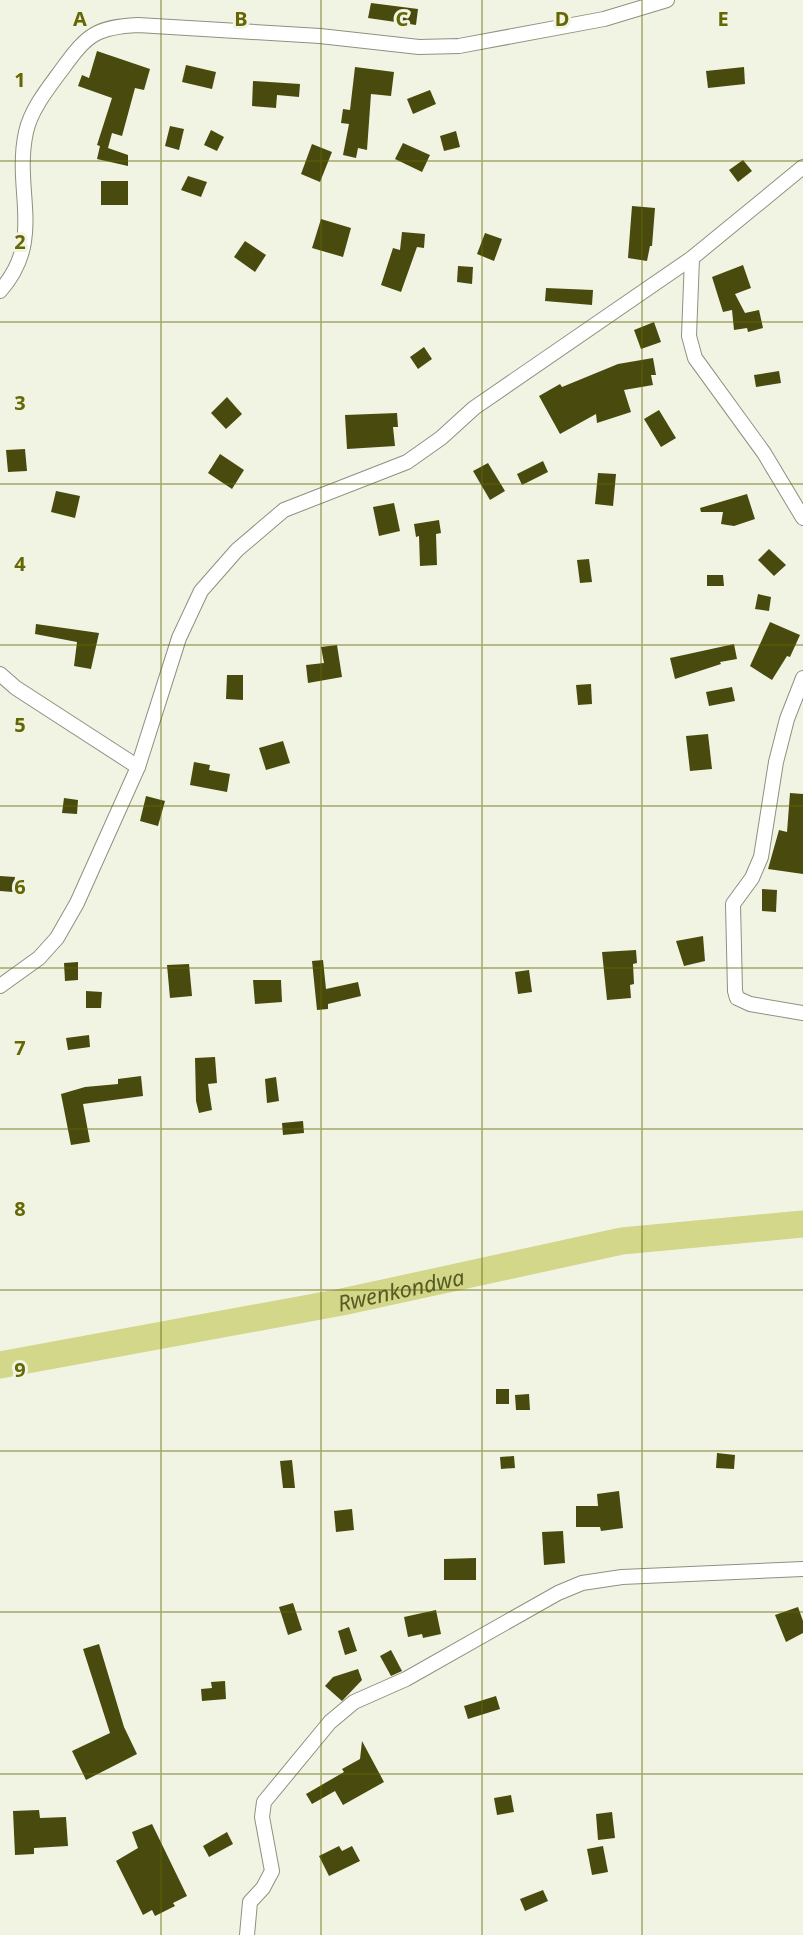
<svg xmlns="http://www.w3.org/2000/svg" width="803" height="1935" font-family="'Noto Sans',sans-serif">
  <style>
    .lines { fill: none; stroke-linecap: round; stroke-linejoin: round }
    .river { stroke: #d2d78a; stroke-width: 27 }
    .building { fill: #484b0d }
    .minor-casing { stroke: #8f9081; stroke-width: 16 }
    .minor { stroke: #fff; stroke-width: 14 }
    .grid { fill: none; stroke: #646703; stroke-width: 1.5; stroke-opacity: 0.55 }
    .labels { text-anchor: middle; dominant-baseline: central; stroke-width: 6; stroke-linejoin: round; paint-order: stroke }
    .water-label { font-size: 22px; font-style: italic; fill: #575a22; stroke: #f2f4e3 }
    .grid-label { font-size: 20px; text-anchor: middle; font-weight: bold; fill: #646703; stroke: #f2f4e3; stroke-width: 6; stroke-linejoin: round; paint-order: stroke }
  </style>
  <rect width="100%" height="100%" fill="#f2f4e3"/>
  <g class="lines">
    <path class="river" id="s1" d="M 0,1365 L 342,1302 L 622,1241 L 803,1224"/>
  </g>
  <g class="building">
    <polygon points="371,3 418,9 416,25 368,18"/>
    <polygon points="97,51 150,69 144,90 135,88 122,136 112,133 108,148 128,155 128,166 97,159 100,146 97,145 112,98 78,86 82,75 89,78"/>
    <polygon points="186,65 216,72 212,89 182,82"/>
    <polygon points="355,67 394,72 391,96 371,94 367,150 358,148 356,158 343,155 349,124 341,123 343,109 350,110"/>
    <polygon points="744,67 745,84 708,88 706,71"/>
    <polygon points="253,81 300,84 299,97 277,95 276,108 252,106"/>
    <polygon points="430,90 436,104 413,114 407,99"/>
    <polygon points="170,126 184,129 179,150 165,146"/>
    <polygon points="211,130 224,137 217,151 204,145"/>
    <polygon points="456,131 460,147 444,151 440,136"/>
    <polygon points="403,143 430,155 422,172 395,159"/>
    <polygon points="312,144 332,152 320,182 301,174"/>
    <polygon points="743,160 752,171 738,182 729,170"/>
    <polygon points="188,176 207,182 201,197 181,190"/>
    <rect x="101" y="181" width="27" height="24"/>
    <polygon points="632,206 655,208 652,246 650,246 647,261 628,258"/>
    <polygon points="321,219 351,228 343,257 312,248"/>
    <polygon points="402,232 425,234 424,248 417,247 401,292 381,285 393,248 400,250"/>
    <polygon points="485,233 502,239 494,261 477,254"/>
    <polygon points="245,241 266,255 255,272 234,257"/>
    <polygon points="743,265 751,288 735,294 745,313 759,310 763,328 748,332 747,328 734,330 732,310 723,312 712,277"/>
    <polygon points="458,266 473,267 472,284 457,282"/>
    <polygon points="546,288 593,290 592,305 545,301"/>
    <polygon points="654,322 661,342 641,349 634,330"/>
    <polygon points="424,347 432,359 418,369 410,357"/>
    <polygon points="653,358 656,375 651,375 653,385 624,390 631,412 597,423 596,414 560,434 539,396 560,384 562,387 618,364"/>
    <polygon points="779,371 781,383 756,387 754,375"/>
    <polygon points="227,397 242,414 226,429 211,413"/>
    <polygon points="659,410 676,438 661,447 644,419"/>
    <polygon points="397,413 398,427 393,427 395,446 347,449 345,415"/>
    <polygon points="25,449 27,471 8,472 6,450"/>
    <polygon points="220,454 244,470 232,489 208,473"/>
    <polygon points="543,461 548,472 522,485 517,474"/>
    <polygon points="488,463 505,491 490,500 473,471"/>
    <polygon points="598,473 616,474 613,506 595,504"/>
    <polygon points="56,491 80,496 75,518 51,512"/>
    <polygon points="747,494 755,519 734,526 721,524 723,512 701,512 700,508"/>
    <polygon points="394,503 400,531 379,536 373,507"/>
    <polygon points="439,520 441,533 436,534 437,565 420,566 419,536 416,537 414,524"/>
    <polygon points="769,549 786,565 774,576 758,560"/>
    <polygon points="589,559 592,582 580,583 577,560"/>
    <polygon points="707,575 723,575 724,586 707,586"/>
    <polygon points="758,594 771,597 769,611 755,609"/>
    <polygon points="770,622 800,635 790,657 787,656 772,680 750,666"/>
    <polygon points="36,624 99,633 91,669 74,666 77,642 35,634"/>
    <polygon points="734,644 737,659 720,662 721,664 675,679 670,658"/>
    <polygon points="337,645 342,677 308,683 306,665 324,663 321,647"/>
    <polygon points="227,675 243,675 243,700 226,699"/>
    <polygon points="591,684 592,704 578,705 576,685"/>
    <polygon points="732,687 735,701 709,706 706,692"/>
    <polygon points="708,734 712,769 690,771 686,736"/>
    <polygon points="283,741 290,763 266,770 259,748"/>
    <polygon points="194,762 210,765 209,770 230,774 227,792 190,785"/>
    <polygon points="790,793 803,794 803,874 768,869 779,830 787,832"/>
    <polygon points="146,796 165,801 158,826 140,821"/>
    <polygon points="64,798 78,800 77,814 62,813"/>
    <polygon points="0,876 15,877 13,892 0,891"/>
    <polygon points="762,889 777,890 776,912 762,911"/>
    <polygon points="703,936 705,961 684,966 676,941"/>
    <polygon points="636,950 637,963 633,964 634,984 630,985 631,998 607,1000 602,952"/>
    <polygon points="323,960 326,989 358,982 361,996 328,1004 328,1009 317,1010 312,961"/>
    <polygon points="78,962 78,980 65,981 64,963"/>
    <polygon points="189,964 192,996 170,998 167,965"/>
    <polygon points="529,970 532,992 518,994 515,972"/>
    <polygon points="253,980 281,980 282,1002 255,1004"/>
    <polygon points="86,991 102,992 101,1008 86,1008"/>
    <polygon points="89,1035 90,1047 68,1050 66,1038"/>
    <polygon points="215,1057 217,1083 208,1084 212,1110 199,1113 196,1101 195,1058"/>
    <polygon points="141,1076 143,1096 83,1104 90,1142 71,1145 61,1094 85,1087 118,1084 118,1079"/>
    <polygon points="276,1077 279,1101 267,1103 265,1079"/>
    <polygon points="303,1121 304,1133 283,1135 282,1123"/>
    <rect x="496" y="1389" width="13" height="15"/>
    <polygon points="529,1394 530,1410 516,1410 515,1395"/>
    <polygon points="717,1453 735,1455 734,1469 716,1468"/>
    <polygon points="514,1456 515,1468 501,1469 500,1457"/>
    <polygon points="292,1460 295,1488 283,1488 280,1461"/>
    <polygon points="619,1491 623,1528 601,1531 600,1527 576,1527 576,1506 598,1506 597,1494"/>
    <polygon points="352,1509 354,1530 336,1532 334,1511"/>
    <polygon points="563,1531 565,1563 544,1565 542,1532"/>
    <polygon points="476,1558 476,1580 444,1580 444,1559"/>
    <polygon points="293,1603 302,1630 288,1635 279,1607"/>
    <polygon points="798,1607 803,1621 803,1633 786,1642 775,1615"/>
    <polygon points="436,1610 441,1634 423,1638 422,1634 408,1637 404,1617"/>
    <polygon points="349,1627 357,1651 345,1655 338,1631"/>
    <polygon points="99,1644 124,1727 137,1754 86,1780 72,1751 110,1733 83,1649"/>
    <polygon points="391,1650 402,1671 391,1676 380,1656"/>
    <polygon points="358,1669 362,1680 342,1701 325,1686 333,1677"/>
    <polygon points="225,1681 226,1699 202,1701 201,1689 212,1688 211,1682"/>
    <polygon points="496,1696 500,1709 468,1719 464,1706"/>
    <polygon points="362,1741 384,1782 343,1805 335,1791 312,1804 306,1794 344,1772 342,1769 360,1759"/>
    <polygon points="511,1795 514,1812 497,1815 494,1798"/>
    <polygon points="39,1810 40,1818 66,1817 68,1846 34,1848 34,1854 15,1855 13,1811"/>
    <polygon points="612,1812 615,1838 598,1840 596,1814"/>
    <polygon points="152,1824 187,1896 173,1903 175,1906 155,1916 152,1910 143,1915 116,1861 138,1848 132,1832"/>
    <polygon points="227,1832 233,1844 209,1857 203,1846"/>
    <polygon points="339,1846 342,1851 352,1846 360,1861 329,1876 319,1856"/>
    <polygon points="603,1846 608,1872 592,1875 587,1849"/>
    <polygon points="543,1890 548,1901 525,1911 520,1899"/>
  </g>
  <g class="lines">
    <defs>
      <g id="minor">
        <polyline points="692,258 689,336 695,358 764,453 803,518"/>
        <path d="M 0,291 C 46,239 13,192 26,132 C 31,109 49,87 63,68 C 87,35 96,27 138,25 L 320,36 L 419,47 L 459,46 L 604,19 L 667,0"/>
        <polyline points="0,674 16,688 138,767"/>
        <polyline points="803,678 787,719 776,762 761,857 752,878 733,904 735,991 737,998 750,1004 803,1013"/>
        <polyline points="0,986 39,958 57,938 77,903 138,767 179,638 201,591 237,550 284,510 407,462 441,438 474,408 692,258 803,167"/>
        <polyline points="247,1935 250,1902 263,1888 272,1871 262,1817 264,1802 330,1722 354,1702 406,1679 558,1593 582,1583 622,1577 803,1569"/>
      </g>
    </defs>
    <use href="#minor" class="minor-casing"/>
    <use href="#minor" class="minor"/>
  </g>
  <path class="grid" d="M 161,0 L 161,1935M 321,0 L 321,1935M 482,0 L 482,1935M 642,0 L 642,1935M 0,161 L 803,161M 0,322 L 803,322M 0,484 L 803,484M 0,645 L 803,645M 0,806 L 803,806M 0,968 L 803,968M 0,1129 L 803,1129M 0,1290 L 803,1290M 0,1451 L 803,1451M 0,1612 L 803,1612M 0,1774 L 803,1774"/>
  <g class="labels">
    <g class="water-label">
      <text stroke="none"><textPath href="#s1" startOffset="408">Rwenkondwa</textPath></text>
    </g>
  </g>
  <g class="grid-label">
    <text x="80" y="26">A</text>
    <text x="241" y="26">B</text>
    <text x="402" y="26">C</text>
    <text x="562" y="26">D</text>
    <text x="723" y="26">E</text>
    <text x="20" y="87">1</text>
    <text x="20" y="249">2</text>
    <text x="20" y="410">3</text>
    <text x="20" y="571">4</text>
    <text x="20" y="732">5</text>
    <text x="20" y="894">6</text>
    <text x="20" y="1055">7</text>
    <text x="20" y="1216">8</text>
    <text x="20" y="1377">9</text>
  </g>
</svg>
